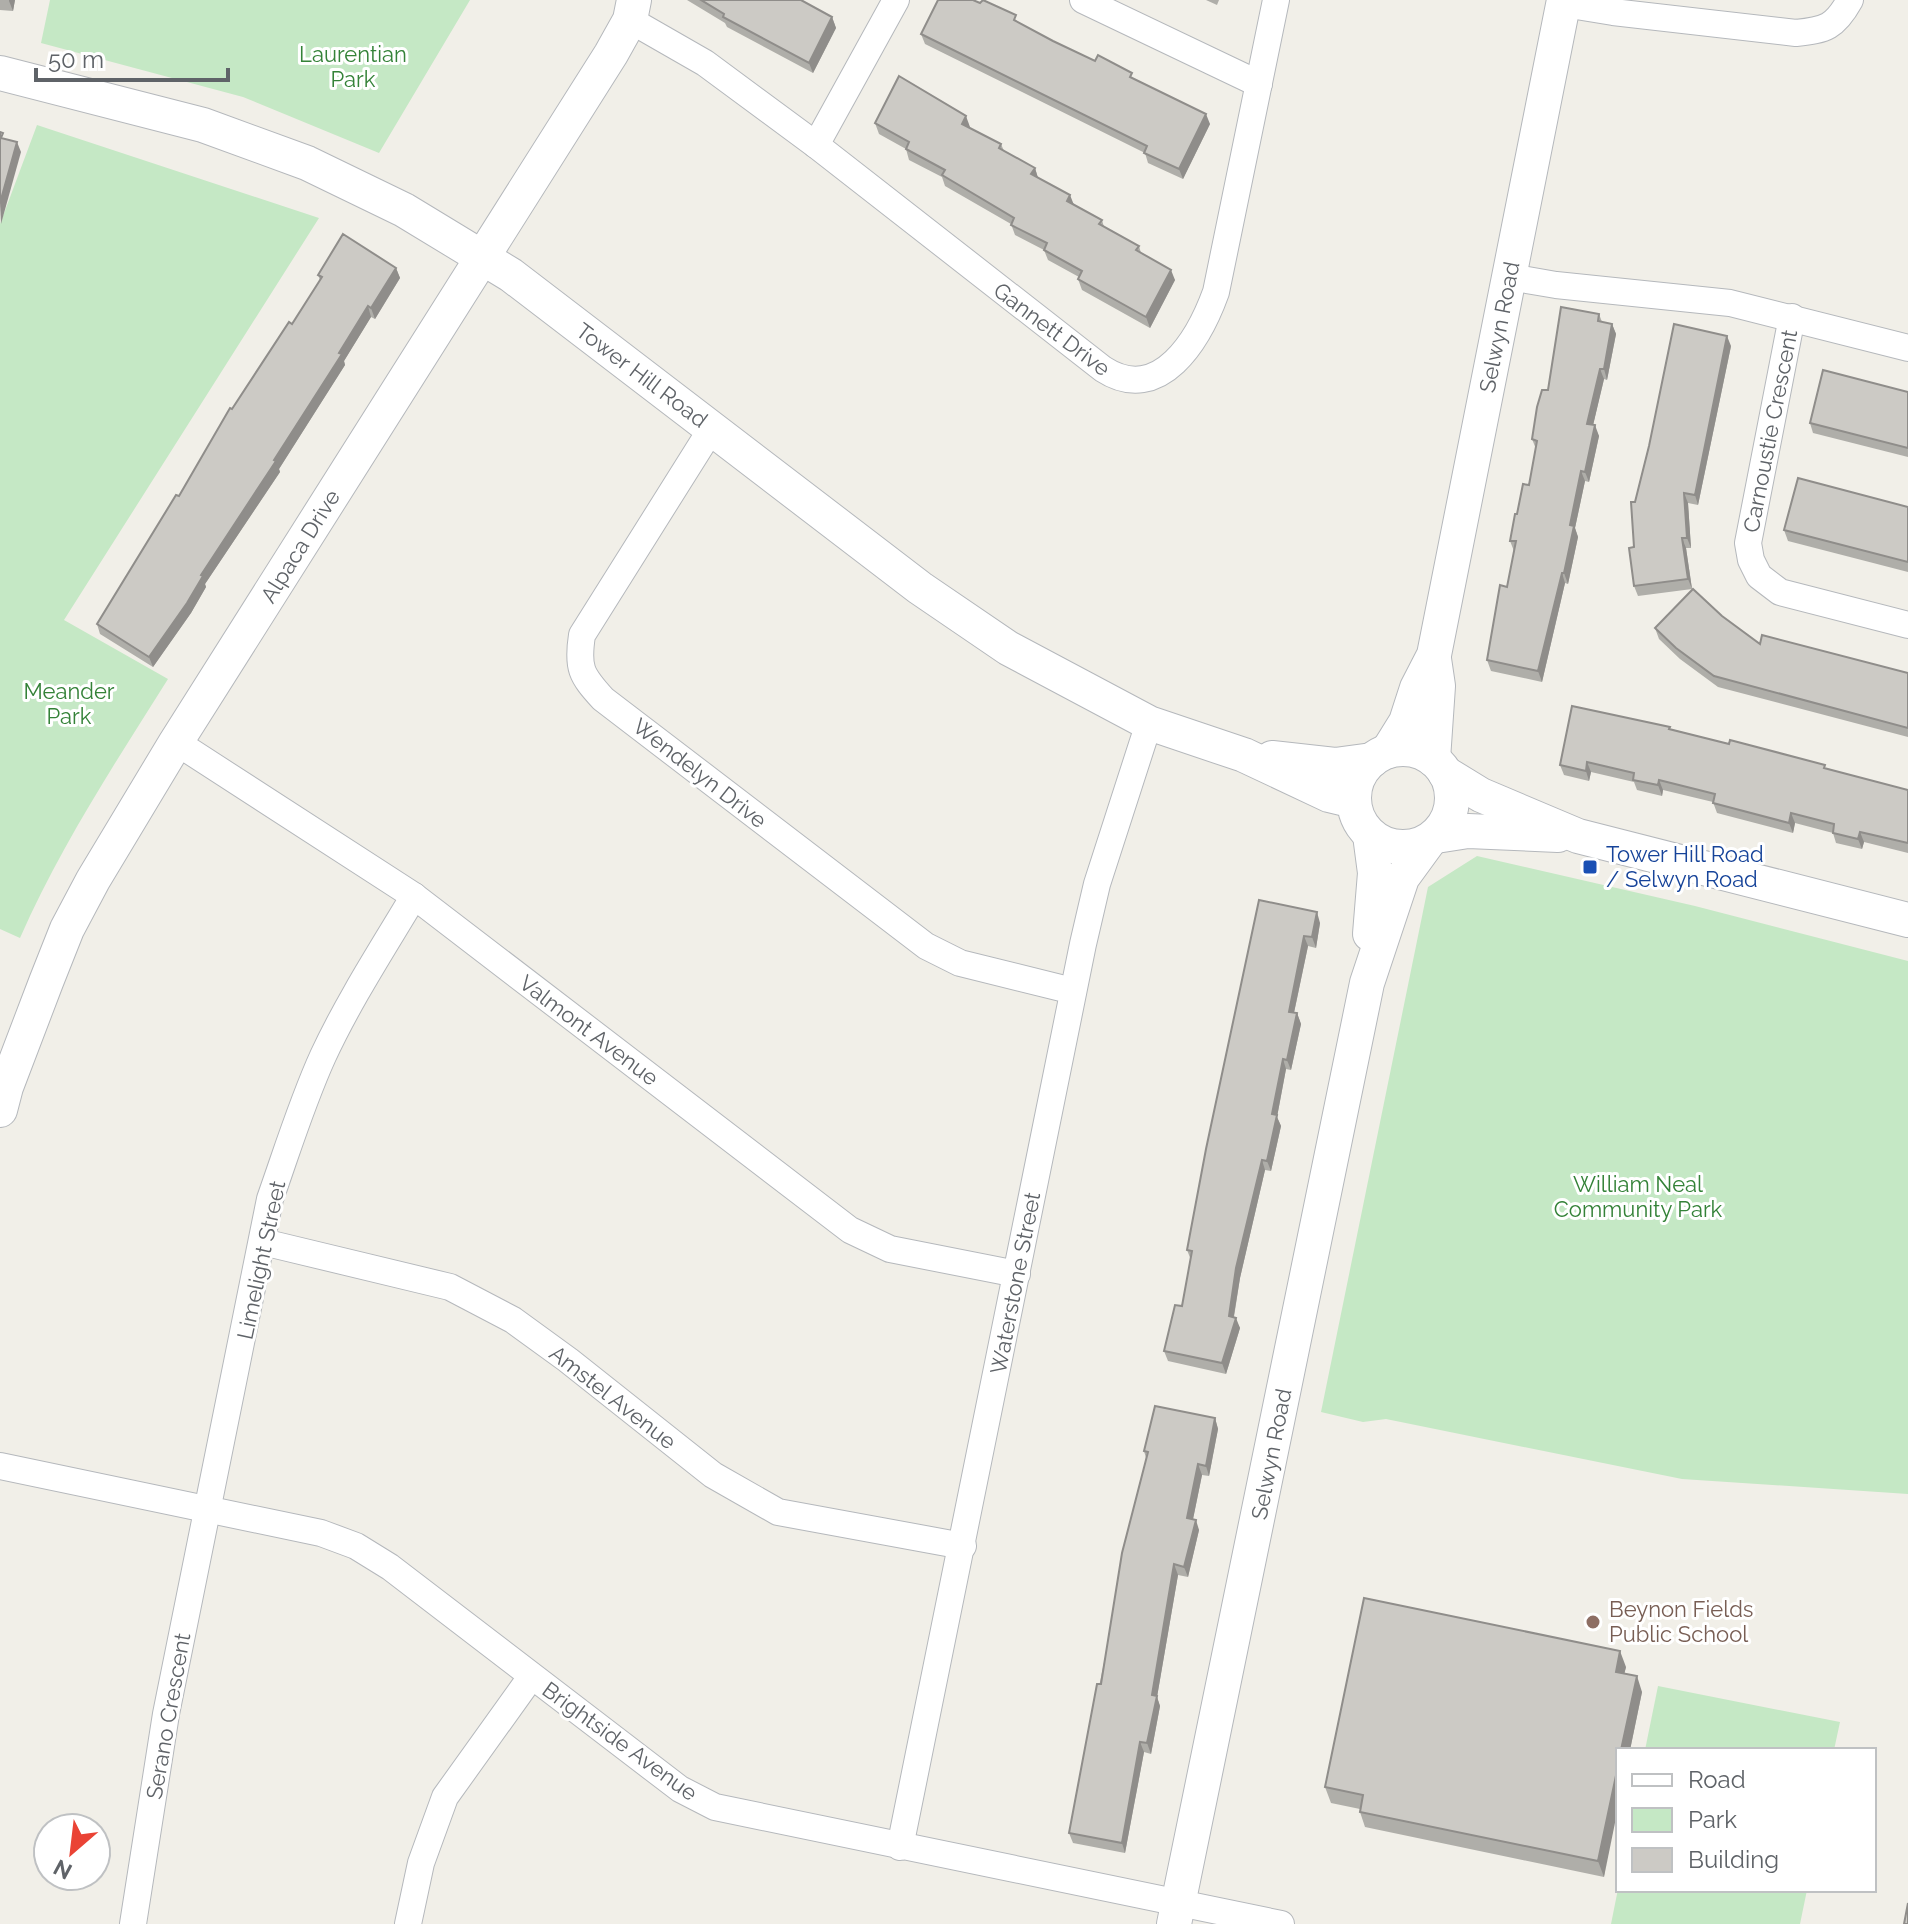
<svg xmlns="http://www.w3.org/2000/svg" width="1908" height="1924" font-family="Raleway,sans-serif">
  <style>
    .green { fill: #c5e8c5 }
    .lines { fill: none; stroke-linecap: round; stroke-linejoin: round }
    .minor-casing { stroke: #b5b8bc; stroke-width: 28 }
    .tertiary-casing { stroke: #b5b8bc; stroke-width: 36 }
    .minor { stroke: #fff; stroke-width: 26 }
    .tertiary { stroke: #fff; stroke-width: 34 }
    .wall { fill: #afaea9 }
    .shaded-wall { fill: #8f8d8a }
    .building { fill: #cccac5; stroke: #8f8d8a; stroke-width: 2 }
    .transit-dot { fill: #1a4fb4; stroke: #fff; stroke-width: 3 }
    .education-dot { fill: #8d6e63; stroke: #fff; stroke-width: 3 }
    .labels { text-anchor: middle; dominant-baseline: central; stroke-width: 6; stroke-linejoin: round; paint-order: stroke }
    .park-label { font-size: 22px; fill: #348238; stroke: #fff }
    .street-label { font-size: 22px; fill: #5f6368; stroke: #fff }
    .transit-label { font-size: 22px; fill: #164399; stroke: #fff; text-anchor: start }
    .education-label { font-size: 22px; fill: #785e54; stroke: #fff; text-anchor: start }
  </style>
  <rect width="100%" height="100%" fill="#f1efe8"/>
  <g class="green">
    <polygon points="50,0 470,0 379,153 243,97 41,43"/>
    <path d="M 37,125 L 319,218 L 64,620 L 168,679 C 115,763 60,847 20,938 L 0,929 L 0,224 Z"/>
    <polygon points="1477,856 1695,906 1908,961 1908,1494 1682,1479 1386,1419 1363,1422 1321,1412 1428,887"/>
    <polygon points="1658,1686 1840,1722 1834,1750 1645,1750"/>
    <polygon points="1618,1889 1618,1890 1807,1890 1800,1924 1611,1924"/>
  </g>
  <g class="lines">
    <defs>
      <g id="minor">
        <polyline points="1083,0 1259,84"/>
        <path d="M 1564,4 L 1613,12 L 1796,33 C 1826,30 1835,27 1850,0"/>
        <path d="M 630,20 L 705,63 L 816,145 L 1103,369 C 1160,406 1199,339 1216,292 L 1276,0"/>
        <polyline points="816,145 896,0"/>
        <polyline points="1509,277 1556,285 1730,303 1908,348"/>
        <polyline points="1792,317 1748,543 1751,560 1759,576 1780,592 1908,625"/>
        <path d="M 712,428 L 582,635 C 577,668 581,675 603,699 L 926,946 L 960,963 L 1073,991"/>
        <polyline points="176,742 414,896 850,1230 890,1249 1017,1274"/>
        <polyline points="263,1242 450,1287 513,1320 568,1360 713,1475 778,1512 963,1546"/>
        <polyline points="0,1466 321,1533 356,1546 390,1567 680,1789 715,1807 1281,1924"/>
        <polyline points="900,1847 1083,944 1097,884 1149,723"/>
        <path d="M 133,1924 L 166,1714 L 270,1199 C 287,1151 302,1102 323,1056 C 349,1000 383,948 414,896"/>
        <polyline points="408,1924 421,1863 445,1797 531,1677"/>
      </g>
      <g id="tertiary">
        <polyline points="0,73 203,125 307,163 404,210 511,275 920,588 1008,648 1149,723 1244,755 1329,795 1354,801"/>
        <circle cx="1403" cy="798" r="49"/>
        <polyline points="1388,751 1406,722 1417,688 1434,655 1564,0"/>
        <polyline points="1272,758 1335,765 1372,760"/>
        <polyline points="1433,759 1438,686 1434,659"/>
        <polyline points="1445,773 1481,795 1578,836 1908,920"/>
        <polyline points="1436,836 1468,831 1558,835"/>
        <polyline points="1370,934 1375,873 1370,835"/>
        <polyline points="0,1110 6,1087 46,982 67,929 93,880 176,742 611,54 630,20 634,0"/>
        <polyline points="1174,1924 1367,983 1402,878 1429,841"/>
      </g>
    </defs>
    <use href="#minor" class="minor-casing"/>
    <use href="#tertiary" class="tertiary-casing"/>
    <use href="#minor" class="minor"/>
    <use href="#tertiary" class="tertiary"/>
  </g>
  <g class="wall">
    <polygon points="0,0 15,0 13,11 0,10"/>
    <polygon points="687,0 801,0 832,17 836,28 813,73 727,27 725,23"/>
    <polygon points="1206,0 1219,0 1217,5"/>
    <polygon points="1019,23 1053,41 1134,79 1210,124 1183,179 1148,163 1145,153 925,44 921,34"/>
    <polygon points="875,123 970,127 970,128 1001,144 1004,151 1035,168 1038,178 1074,205 1102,220 1104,227 1139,246 1141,253 1175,280 1150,328 1082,290 1078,279 1079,277 1048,260 1044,250 1015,235 1011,224 945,186 942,177 909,160 906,149 879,134"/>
    <polygon points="396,268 400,278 375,319 371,317 344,361 345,365 279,469 280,472 205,584 206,587 191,613 153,667 100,634 97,624 179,496 232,409 292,324 320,280 318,275"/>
    <polygon points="1599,314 1602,322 1612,324 1616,334 1607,380 1604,379 1593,425 1599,436 1589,482 1585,481 1575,528 1578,537 1568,584 1565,583 1542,682 1491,671 1487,660 1507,587 1514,551 1510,541 1517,514 1529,485 1536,449 1532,439"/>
    <polygon points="1731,346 1698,505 1688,503 1691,548 1686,548 1692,589 1638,596 1634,586 1635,502"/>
    <polygon points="1908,392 1908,457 1813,433 1810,423"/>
    <polygon points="1908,507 1908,572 1788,541 1784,530"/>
    <polygon points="1722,616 1760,644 1908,673 1908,737 1718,687 1680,659 1659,639 1655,628"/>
    <polygon points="1671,729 1908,790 1908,853 1864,842 1862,849 1836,843 1833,833 1795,823 1793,833 1717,813 1713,802 1663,790 1662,796 1637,790 1634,782 1591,772 1589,781 1564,775 1560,765"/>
    <polygon points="1259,900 1320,923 1316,948 1308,946 1294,1013 1297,1013 1301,1024 1291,1070 1286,1069 1277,1117 1281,1126 1271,1171 1265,1170 1240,1278 1234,1317 1240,1328 1226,1374 1168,1361 1164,1351 1182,1306 1191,1260 1187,1250"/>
    <polygon points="1215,1418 1218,1429 1209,1476 1202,1475 1193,1519 1199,1530 1188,1577 1178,1575 1157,1697 1160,1706 1151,1754 1144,1752 1125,1853 1073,1843 1069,1833 1146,1458 1144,1451"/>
    <polygon points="1626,1667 1624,1674 1642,1692 1630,1750 1618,1750 1604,1877 1365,1827 1360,1812 1360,1809 1331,1803 1325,1787"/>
  </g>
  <g class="shaded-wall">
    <polygon points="9,0 15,0 13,11 9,1"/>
    <polygon points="832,17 836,28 813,73 809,63"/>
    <polygon points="1206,114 1210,124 1183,179 1179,169"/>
    <polygon points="966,116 970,127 966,135 962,124"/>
    <polygon points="17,142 21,152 1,224 0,203"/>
    <polygon points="1035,168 1038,178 1031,174"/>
    <polygon points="1070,195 1074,205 1067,201"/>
    <polygon points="396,268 400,278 375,319 371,308"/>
    <polygon points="1171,270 1175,280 1150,328 1146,317"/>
    <polygon points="368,306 371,317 344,361 345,365 279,469 280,472 205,584 206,587 191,613 153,667 149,657 274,460"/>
    <polygon points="1612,324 1616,334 1607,380 1604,369"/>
    <polygon points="1727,336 1731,346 1698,505 1695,495"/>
    <polygon points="1600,369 1604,379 1591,434 1587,424"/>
    <polygon points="1595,425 1599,436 1589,482 1585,472"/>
    <polygon points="1581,471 1585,481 1575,528 1578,537 1568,584 1564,573 1570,525"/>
    <polygon points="1684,493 1688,503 1691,548 1687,538"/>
    <polygon points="1682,538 1686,548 1692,589 1688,579"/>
    <polygon points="1562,573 1565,583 1542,682 1538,671"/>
    <polygon points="1587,762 1591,772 1589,781 1586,771"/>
    <polygon points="1659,780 1663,790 1662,796 1658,785"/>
    <polygon points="1791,813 1795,823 1793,833 1789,823"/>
    <polygon points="1860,832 1864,842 1862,849 1858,839"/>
    <polygon points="1317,912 1320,923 1316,948 1312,937"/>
    <polygon points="1304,936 1308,946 1292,1022 1289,1012"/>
    <polygon points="1297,1013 1301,1024 1291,1070 1287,1060"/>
    <polygon points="1283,1059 1286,1069 1277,1117 1281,1126 1271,1171 1267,1161 1272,1114"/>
    <polygon points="1262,1160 1265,1170 1240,1278 1232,1327 1229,1316 1236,1268"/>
    <polygon points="1236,1318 1240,1328 1226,1374 1222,1363"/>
    <polygon points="1215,1418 1218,1429 1209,1476 1206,1466"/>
    <polygon points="1198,1464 1202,1475 1191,1529 1187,1518"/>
    <polygon points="1196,1520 1199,1530 1188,1577 1184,1567"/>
    <polygon points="1174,1564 1178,1575 1157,1697 1160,1706 1151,1754 1147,1743 1152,1695"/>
    <polygon points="1620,1651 1626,1667 1621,1687 1616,1672"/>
    <polygon points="1637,1676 1642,1692 1630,1750 1621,1750"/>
    <polygon points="1140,1742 1144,1752 1125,1853 1122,1843"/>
    <polygon points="1618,1766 1618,1808 1604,1877 1598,1861"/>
  </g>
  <g class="building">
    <polygon points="701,0 801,0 832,17 809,63 723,17 724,14"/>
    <polygon points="938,0 973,0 980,3 983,0 1016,15 1014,20 1053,41 1095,61 1098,55 1132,73 1130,77 1206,114 1179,169 1144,153 1147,146 921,34"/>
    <polygon points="899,76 966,116 962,124 1001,144 999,148 1035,168 1031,174 1070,195 1067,201 1102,220 1099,224 1139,246 1136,250 1171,270 1146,317 1078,279 1082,271 1044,250 1047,243 1011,225 1014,218 942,175 945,170 906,149 909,142 875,123"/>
    <polygon points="0,132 3,133 1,138 17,142 0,203"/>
    <polygon points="343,234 396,268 371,308 368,306 339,353 342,354 274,460 276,461 201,575 203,576 187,603 149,657 97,624 176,495 179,496 230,408 232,409 289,322 292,324 322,277 318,275"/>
    <polygon points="1561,307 1599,314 1598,321 1612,324 1604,369 1600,369 1587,424 1595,425 1585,472 1581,471 1570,525 1574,526 1564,573 1562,573 1538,671 1487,660 1500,585 1507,587 1516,541 1510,541 1515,514 1517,514 1523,484 1529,485 1537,441 1532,439 1537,407 1542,390 1548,390"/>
    <polygon points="1674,324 1727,336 1695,495 1684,493 1687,538 1682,538 1688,579 1634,586 1629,548 1634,547 1631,502 1635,502 1649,446"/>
    <polygon points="1823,370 1908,392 1908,448 1810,423"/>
    <polygon points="1798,478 1908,507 1908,562 1784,530"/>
    <polygon points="1693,589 1722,616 1760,644 1762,635 1908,673 1908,728 1714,676 1676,648 1655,628"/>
    <polygon points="1572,706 1670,727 1669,729 1729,744 1730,740 1825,765 1824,768 1908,790 1908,843 1860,832 1858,839 1833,833 1834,824 1791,813 1789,823 1713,803 1715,794 1659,780 1658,785 1633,780 1634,773 1587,762 1586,771 1560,765"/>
    <polygon points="1259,900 1317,912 1312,937 1304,936 1289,1012 1297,1013 1287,1060 1283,1059 1272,1114 1277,1115 1267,1161 1262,1160 1236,1268 1229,1316 1236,1318 1222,1363 1164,1351 1175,1305 1182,1306 1192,1251 1187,1250 1206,1149"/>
    <polygon points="1155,1406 1215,1418 1206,1466 1198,1464 1187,1518 1196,1520 1184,1567 1174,1564 1152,1695 1157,1696 1147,1743 1140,1742 1122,1843 1069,1833 1097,1684 1101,1684 1122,1553 1148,1452 1144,1451"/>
    <polygon points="1364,1598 1620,1651 1616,1672 1637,1676 1621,1750 1618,1750 1618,1766 1598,1861 1360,1812 1363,1795 1325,1787"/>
    <polygon points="1908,1903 1908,1924 1904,1924"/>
  </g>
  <rect class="transit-dot" x="1582" y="859" width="16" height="16" rx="4"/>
  <circle class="education-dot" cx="1593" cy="1622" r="8"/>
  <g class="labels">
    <g class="park-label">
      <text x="353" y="54">Laurentian<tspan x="353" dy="25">Park</tspan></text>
      <text x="69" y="691">Meander<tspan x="69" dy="25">Park</tspan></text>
      <text x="1638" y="1184">William Neal<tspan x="1638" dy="25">Community Park</tspan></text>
    </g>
    <g class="street-label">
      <text transform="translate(1499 327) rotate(-79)">Selwyn Road</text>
      <text transform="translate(1052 329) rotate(37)">Gannett Drive</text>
      <text transform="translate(642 375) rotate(37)">Tower Hill Road</text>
      <text transform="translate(1770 431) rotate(-79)">Carnoustie Crescent</text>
      <text transform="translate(300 546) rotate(-58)">Alpaca Drive</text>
      <text transform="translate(700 773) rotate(38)">Wendelyn Drive</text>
      <text transform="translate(589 1030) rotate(37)">Valmont Avenue</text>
      <text transform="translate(261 1260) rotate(-78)">Limelight Street</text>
      <text transform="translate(1015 1283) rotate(-79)">Waterstone Street</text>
      <text transform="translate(613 1397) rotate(38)">Amstel Avenue</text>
      <text transform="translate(1271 1454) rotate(-79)">Selwyn Road</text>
      <text transform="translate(168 1716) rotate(-80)">Serano Crescent</text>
      <text transform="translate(620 1741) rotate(36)">Brightside Avenue</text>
    </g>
    <g class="transit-label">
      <text x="1606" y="854">Tower Hill Road<tspan x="1606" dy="25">/ Selwyn Road</tspan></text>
    </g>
    <g class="education-label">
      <text x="1609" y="1609">Beynon Fields<tspan x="1609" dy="25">Public School</tspan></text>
    </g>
  </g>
  <rect x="1616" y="1748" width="260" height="144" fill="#ffffff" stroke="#bfc1c3" stroke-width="2"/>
  <rect x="1632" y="1774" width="40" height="12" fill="#ffffff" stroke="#bfc1c3" stroke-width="2"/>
  <text x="1688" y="1788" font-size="24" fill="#5f6368">Road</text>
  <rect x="1632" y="1808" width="40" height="24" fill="#c5e8c5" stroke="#bfc1c3" stroke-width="2"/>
  <text x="1688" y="1828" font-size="24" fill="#5f6368">Park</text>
  <rect x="1632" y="1848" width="40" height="24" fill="#cccac5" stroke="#bfc1c3" stroke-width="2"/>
  <text x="1688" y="1868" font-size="24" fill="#5f6368">Building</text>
  <g transform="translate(72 1852) rotate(208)"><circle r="38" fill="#ffffff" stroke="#bfc1c3" stroke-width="2"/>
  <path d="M0-6L14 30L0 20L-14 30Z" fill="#ea4335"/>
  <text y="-12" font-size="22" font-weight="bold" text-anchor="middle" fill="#5f6368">N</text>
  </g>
  <path d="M36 68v12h192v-12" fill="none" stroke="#5f6368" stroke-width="4"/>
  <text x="48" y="68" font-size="24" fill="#5f6368" stroke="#ffffff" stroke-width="6" paint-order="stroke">50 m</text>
</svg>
